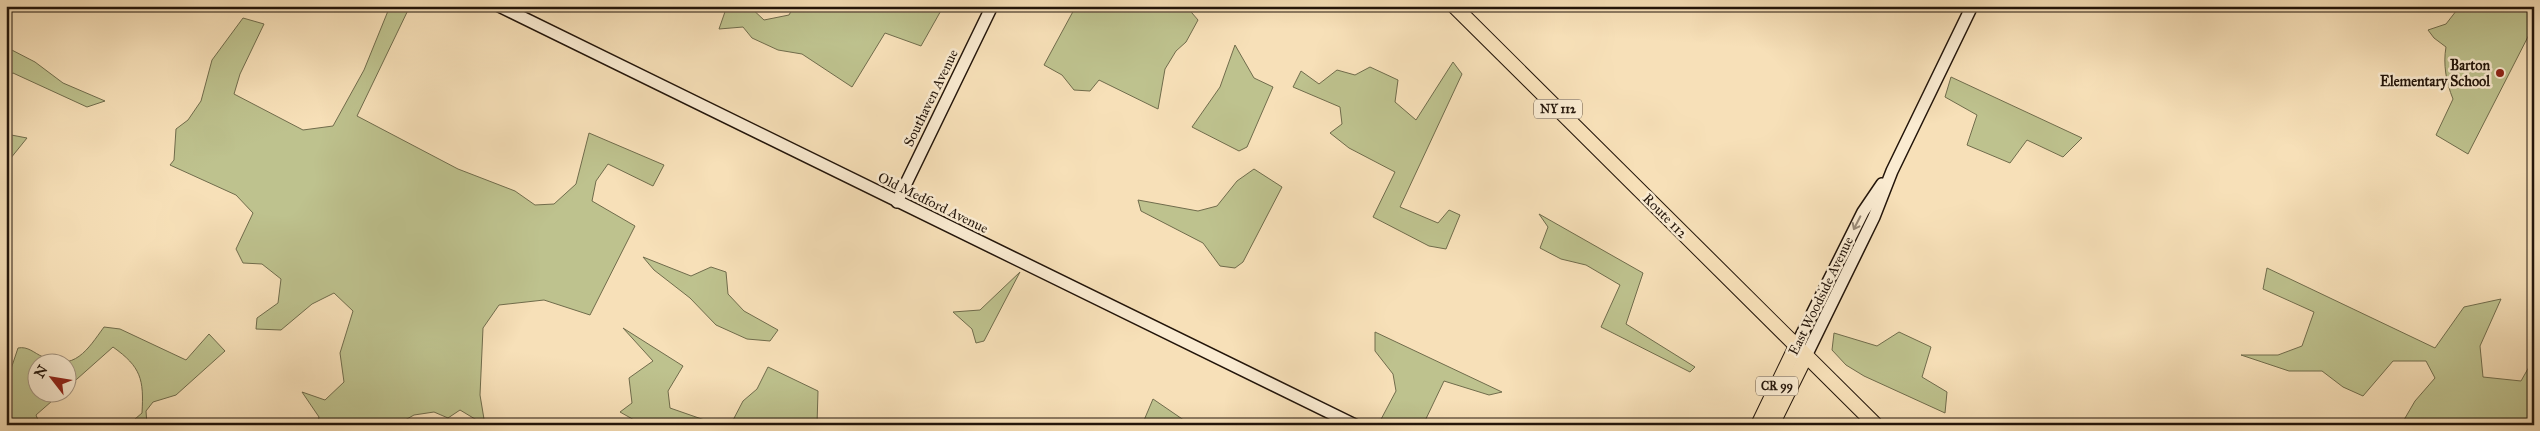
<svg xmlns="http://www.w3.org/2000/svg" width="2540" height="431" font-family="'IM FELL Great Primer',serif">
  <style>
    .green { fill: #bec28e; stroke: #706c4c }
    .lines { fill: none; stroke-linecap: round; stroke-linejoin: round }
    .secondary-casing { stroke: #23150a; stroke-width: 14 }
    .primary-casing { stroke: #23150a; stroke-width: 16 }
    .secondary { stroke: #faebd1; stroke-width: 11 }
    .primary { stroke: #f7e0b8; stroke-width: 14 }
    .oneway { stroke: #998b77 }
    .poi-dot { fill: #8f2418; stroke: #faebd1; stroke-width: 2 }
    .labels { text-anchor: middle; dominant-baseline: central; stroke-width: 5; stroke-linejoin: round; paint-order: stroke }
    .shield { fill: #faebd1; stroke: #645546; stroke-width: 1 }
    .shield-label { font-size: 12px; font-weight: bold; fill: #23150a }
    .poi-label { font-size: 14px; font-weight: bold; fill: #23150a; stroke: #faebd1; text-anchor: end }
    .street-label { font-size: 14px; fill: #23150a; stroke: #faebd1 }
  </style>
  <rect width="100%" height="100%" fill="#f7e0b8"/>
  <filter id="stains"><feTurbulence type="fractalNoise" baseFrequency=".004" numOctaves="4"/><feColorMatrix values="0 0 0 0 .2 0 0 0 0 .09 0 0 0 0 .02 0 0 0 .5 -.17"/></filter>
  <radialGradient id="worn" r=".72"><stop offset=".6" stop-color="#630" stop-opacity="0"/><stop offset="1" stop-color="#630" stop-opacity=".3"/></radialGradient>
  <g class="green">
    <polygon points="390,6 410,6 357,116 458,169 515,191 535,205 554,204 576,184 589,133 664,165 653,186 608,164 596,181 592,201 635,226 590,315 544,300 499,305 483,328 480,395 485,425 460,410 448,418 434,412 414,415 396,425 317,425 319,417 302,392 325,400 344,382 340,353 353,311 334,293 312,304 281,330 256,329 257,318 278,303 281,279 262,264 243,263 236,249 253,213 236,195 170,165 174,160 176,129 188,120 201,101 212,60 243,18 264,24 240,74 234,94 303,130 333,126 364,70"/>
    <polygon points="727,6 749,6 764,20 789,15 794,6 943,7 921,46 885,33 852,87 802,54 778,50 752,38 743,27 719,29"/>
    <polygon points="1076,6 1186,6 1198,20 1186,42 1176,51 1165,69 1158,109 1099,80 1090,91 1074,90 1062,75 1044,65"/>
    <path d="M 2460,6 L 2534,6 L 2534,25 L 2468,154 L 2436,135 L 2453,99 C 2446,82 2443,64 2446,47 L 2434,38 L 2428,30 L 2446,24 Z"/>
    <polygon points="1235,45 1254,78 1273,87 1247,147 1239,151 1192,127 1220,87"/>
    <polygon points="6,47 35,62 63,83 105,101 87,107 13,73 6,77"/>
    <polygon points="1453,62 1462,74 1400,207 1438,223 1449,210 1460,215 1446,249 1429,246 1373,217 1395,172 1349,148 1330,133 1342,124 1340,107 1293,87 1301,71 1319,84 1337,70 1355,75 1370,67 1398,80 1395,102 1416,120"/>
    <polygon points="1951,77 2082,138 2063,157 2027,140 2010,163 1967,145 1977,115 1945,97"/>
    <polygon points="6,134 27,138 6,164"/>
    <polygon points="1254,169 1282,187 1243,262 1235,268 1220,266 1203,243 1141,211 1138,200 1198,211 1217,206 1237,181"/>
    <polygon points="1539,214 1643,273 1626,324 1695,367 1690,372 1601,327 1620,285 1586,265 1561,259 1540,248 1548,227"/>
    <polygon points="643,257 691,276 711,267 726,272 728,294 744,311 778,330 770,341 747,339 716,325 690,298 654,270"/>
    <polygon points="2267,268 2435,348 2464,307 2501,299 2480,346 2483,377 2521,381 2534,358 2534,425 2401,425 2415,401 2435,378 2426,361 2393,361 2363,396 2343,387 2322,371 2289,371 2241,355 2278,355 2302,346 2314,312 2263,289"/>
    <polygon points="1020,272 984,341 976,343 972,329 953,312 980,310"/>
    <path d="M 104,327 L 120,329 L 186,360 L 209,334 L 225,351 L 176,395 L 153,402 L 146,411 L 147,425 L 128,425 L 142,413 C 144,379 141,367 113,347 L 68,387 L 68,364 L 38,364 L 38,394 L 60,394 L 36,415 L 40,425 L 6,425 L 6,372 L 11,369 L 18,348 C 28,346 34,353 43,357 C 74,373 88,349 104,327 Z"/>
    <polygon points="623,328 683,366 668,391 670,408 719,425 643,425 620,412 632,403 629,378 653,361"/>
    <polygon points="1375,332 1502,392 1489,395 1444,381 1423,425 1378,425 1396,391 1393,374 1375,351"/>
    <polygon points="1899,332 1931,347 1922,377 1947,392 1945,413 1864,376 1846,365 1832,350 1834,333 1877,346"/>
    <polygon points="768,367 818,391 817,425 726,425 731,424 743,401 757,389"/>
    <polygon points="1153,399 1191,425 1142,425"/>
  </g>
  <g class="lines">
    <defs>
      <g id="secondary">
        <polyline points="499,6 1355,425"/>
        <polyline points="897,202 992,6"/>
        <polyline points="1796,346 1863,212 1882,184"/>
        <polyline points="1806,356 1874,217 1892,171 1972,6"/>
      </g>
      <g id="primary">
        <polyline points="1454,6 1876,425"/>
        <polyline points="1758,425 1796,346"/>
        <polyline points="1772,425 1806,356"/>
      </g>
    </defs>
    <use href="#secondary" class="secondary-casing"/>
    <use href="#primary" class="primary-casing"/>
    <use href="#secondary" class="secondary"/>
    <use href="#primary" class="primary"/>
  </g>
  <defs><path id="oneway-shaft" d="M-6 0H5M1.5-3L5.5 0L1.5 3" fill="none" stroke-width="1.6" stroke-linecap="round" stroke-linejoin="round" transform="scale(1.25)"/></defs>
  <use class="oneway" href="#oneway-shaft" transform="translate(1857 223) rotate(117)"/>
  <circle class="poi-dot" cx="2500" cy="73" r="5"/>
  <g class="labels">
    <g class="shield">
      <rect x="1534" y="99.5" width="48" height="19" rx="4"/>
      <rect x="1756" y="376.5" width="42" height="19" rx="4"/>
    </g>
    <g class="shield-label">
      <text x="1558" y="109">NY 112</text>
      <text x="1777" y="386">CR 99</text>
    </g>
    <g class="poi-label">
      <text x="2490" y="65">Barton<tspan x="2490" dy="16">Elementary School</tspan></text>
    </g>
    <g class="street-label">
      <text transform="translate(931 98) rotate(-64)">Southaven Avenue</text>
      <text transform="translate(933 203) rotate(26)">Old Medford Avenue</text>
      <text transform="translate(1665 216) rotate(45)">Route 112</text>
      <text transform="translate(1821 296) rotate(-64)">East Woodside Avenue</text>
    </g>
  </g>
  <rect width="2540" height="431" fill="none" stroke="#f7e0b8" stroke-width="25"/>
  <rect x="8" y="8" width="2525" height="416" fill="none" stroke="#23150a" stroke-width="2.5"/>
  <rect x="12" y="12" width="2515" height="406" fill="none" stroke="#23150a"/>
  <g transform="translate(52 378) rotate(301)"><circle r="24" fill="#faebd1" stroke="#a49581"/>
  <path d="M0-4L9 19L0 12L-9 19Z" fill="#8f2418"/>
  <text y="-8" font-size="14" font-weight="bold" text-anchor="middle" fill="#23150a">N</text>
  </g>
  <rect width="100%" height="100%" filter="url(#stains)"/>
  <rect width="100%" height="100%" fill="url(#worn)"/>
</svg>
